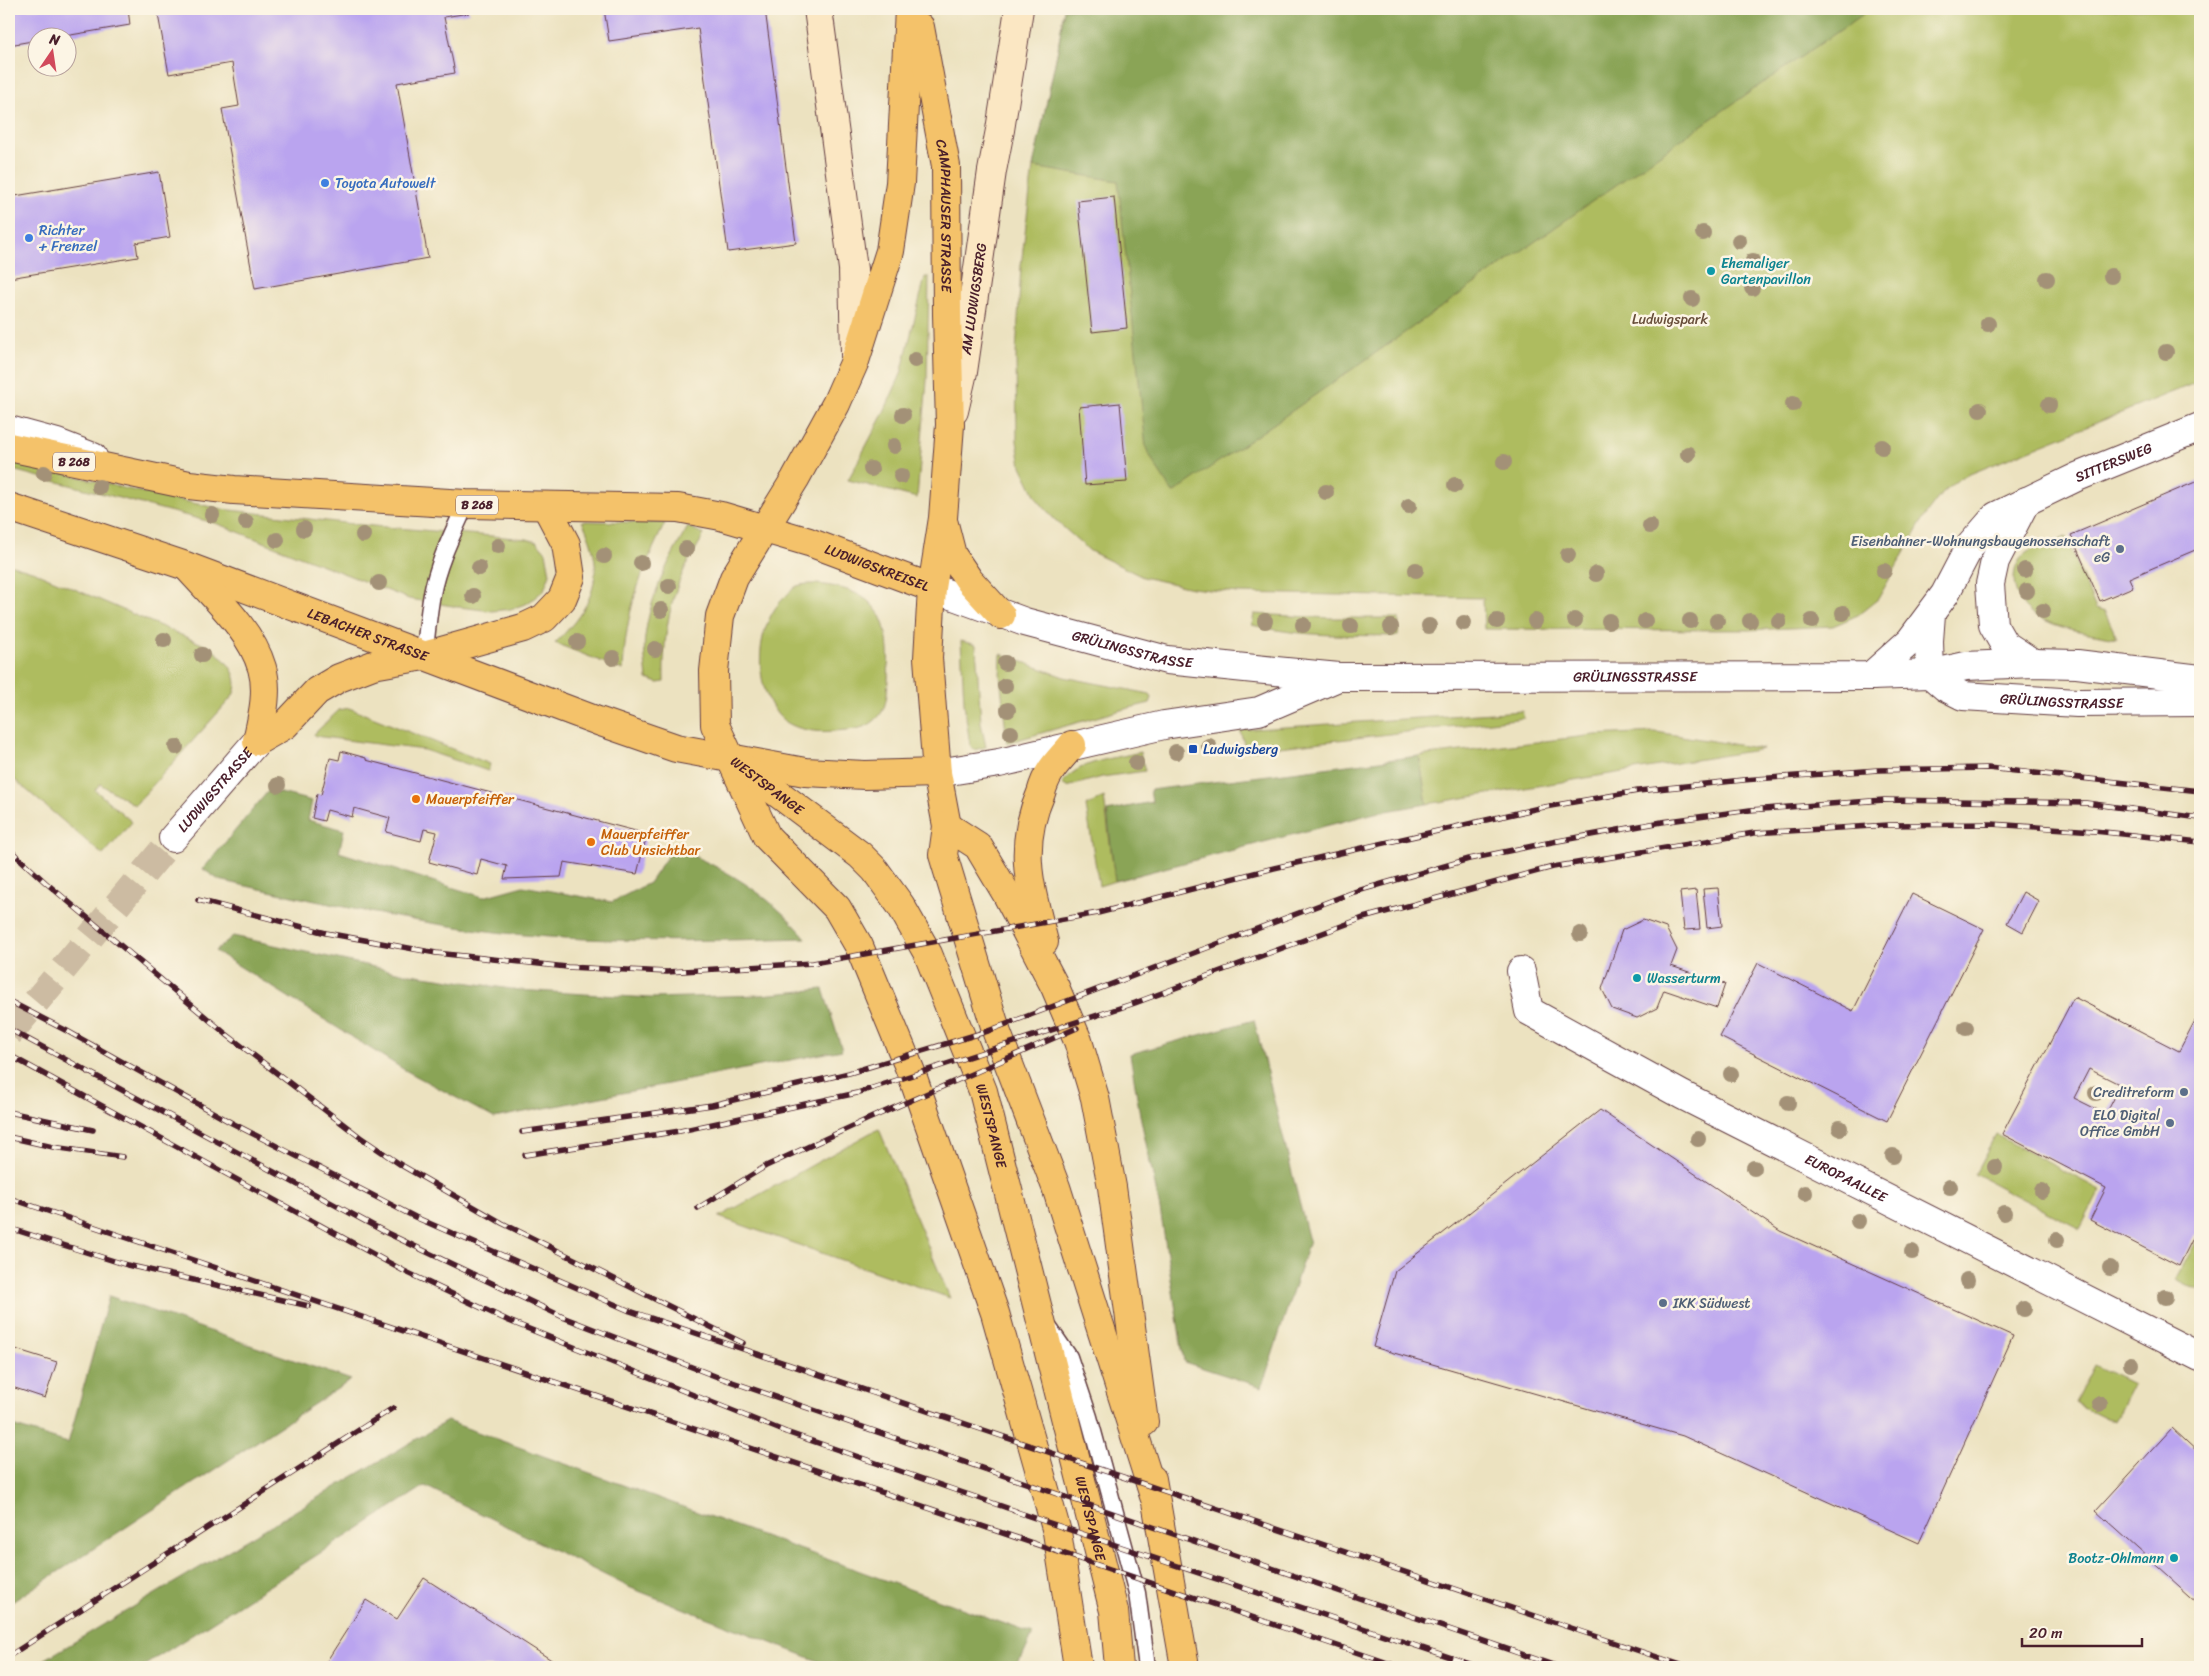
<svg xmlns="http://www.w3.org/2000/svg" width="2209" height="1676" font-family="Sriracha,sans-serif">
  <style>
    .green { fill: #aebc5f; stroke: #7c6e45 }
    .forest { fill: #8aa456; stroke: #6a6240 }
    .building { fill: #baa4ef; fill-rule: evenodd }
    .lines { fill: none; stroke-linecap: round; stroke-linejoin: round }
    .minor-tunnel { stroke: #ccbba2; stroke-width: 28; stroke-dasharray: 28 14; stroke-linecap: butt }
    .service-casing { stroke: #623c41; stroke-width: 19 }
    .minor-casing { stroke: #623c41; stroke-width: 30 }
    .secondary-casing { stroke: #623c41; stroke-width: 30 }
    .primary-casing { stroke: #623c41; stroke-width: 30 }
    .service { stroke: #fff; stroke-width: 16 }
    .minor { stroke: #fff; stroke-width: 28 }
    .secondary { stroke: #fbe7c3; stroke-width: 28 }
    .primary { stroke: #f4c26a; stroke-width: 28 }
    .rail-casing { stroke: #4a1f2b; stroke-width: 5.5 }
    .rail { stroke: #fcf5e5; stroke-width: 4; stroke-dasharray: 11; stroke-linecap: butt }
    .tree { fill: #a39177 }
    .shop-dot { fill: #3f7fe0; stroke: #fcf5e5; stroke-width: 2 }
    .culture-dot { fill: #0f9aa8; stroke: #fcf5e5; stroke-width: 2 }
    .service-dot { fill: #5c6f8a; stroke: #fcf5e5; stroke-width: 2 }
    .transit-dot { fill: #1a4fb4; stroke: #fcf5e5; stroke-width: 2 }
    .food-dot { fill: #e8710a; stroke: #fcf5e5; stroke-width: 2 }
    .labels { text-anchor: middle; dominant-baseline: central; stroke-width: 5; stroke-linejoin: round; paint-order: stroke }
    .shield { fill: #fcf5e5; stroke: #7f5f63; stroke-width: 1 }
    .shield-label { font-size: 12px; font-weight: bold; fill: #4a1f2b }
    .shop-label { font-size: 14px; fill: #366cbe; stroke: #fcf5e5; text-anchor: start }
    .street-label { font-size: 14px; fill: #4a1f2b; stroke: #fcf5e5 }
    .culture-label { font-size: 14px; fill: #0d838f; stroke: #fcf5e5; text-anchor: start }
    .park-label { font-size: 14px; fill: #684e3b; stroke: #fcf5e5 }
    .service-label { font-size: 14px; fill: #4e5e75; stroke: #fcf5e5; text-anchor: end }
    .transit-label { font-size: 14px; fill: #164399; stroke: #fcf5e5; text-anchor: start }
    .food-label { font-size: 14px; fill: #c56008; stroke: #fcf5e5; text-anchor: start }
  </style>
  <rect width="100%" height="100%" fill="#fcf5e5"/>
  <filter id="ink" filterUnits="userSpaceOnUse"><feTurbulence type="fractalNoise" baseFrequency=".02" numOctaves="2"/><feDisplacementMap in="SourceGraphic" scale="10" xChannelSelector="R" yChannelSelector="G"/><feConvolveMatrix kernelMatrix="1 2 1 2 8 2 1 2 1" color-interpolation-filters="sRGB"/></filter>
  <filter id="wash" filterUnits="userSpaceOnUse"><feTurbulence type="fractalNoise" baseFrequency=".0096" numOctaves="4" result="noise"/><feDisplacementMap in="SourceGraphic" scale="20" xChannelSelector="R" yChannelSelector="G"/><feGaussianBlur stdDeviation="1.12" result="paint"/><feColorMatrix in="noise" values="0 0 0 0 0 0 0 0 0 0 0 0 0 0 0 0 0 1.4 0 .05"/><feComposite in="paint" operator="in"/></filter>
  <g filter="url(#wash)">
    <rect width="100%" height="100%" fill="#ece2c0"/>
    <g class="green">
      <polygon points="1064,9 2200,9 2200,381 1960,478 1942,493 1926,514 1878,599 1858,615 1833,626 1749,630 1484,629 1483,598 1238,593 1192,588 1143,577 1090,551 1054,519 1037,499 1021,466 1017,441 1016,354 1021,266 1033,167 1058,49"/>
      <polygon points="925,277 929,277 927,381 917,498 848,480 883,414 901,374"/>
      <polygon points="9,459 127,489 221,509 362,525 527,539 537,542 546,552 550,574 544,590 528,603 511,609 492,611 459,607 409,599 218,524 9,469"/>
      <path d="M 582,521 L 665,523 C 639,577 626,610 623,670 L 555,643 C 594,605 608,573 582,521 Z"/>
      <path d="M 688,527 L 704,534 C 699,546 690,556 685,568 C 668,604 663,642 664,682 L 658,683 L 647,679 C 646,666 643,650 645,637 C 650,596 668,561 688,527 Z"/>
      <path d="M 2066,537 L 2096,609 L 2105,612 L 2117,638 C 2091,633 2058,630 2035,615 C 2014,603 2005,570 2026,553 C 2036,546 2054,542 2066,537 Z"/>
      <path d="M 9,564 L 35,572 L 209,647 C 223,657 242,674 234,693 C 232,698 227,702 224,706 L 135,805 L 100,784 L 95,790 L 132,822 L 103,855 L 9,775 Z"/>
      <path d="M 816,584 C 881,590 891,620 888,680 C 887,695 887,711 874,721 C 864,730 847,730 834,731 C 816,733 791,730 778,715 C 752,683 755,623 786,596 C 789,593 793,588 797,586 C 802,584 810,584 816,584 Z"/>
      <path d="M 1254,614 L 1330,618 L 1399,618 L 1398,636 C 1349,635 1300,637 1252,625 Z"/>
      <polygon points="961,641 976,645 981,723 986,747 974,750 970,745 964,703"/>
      <polygon points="1001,654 1064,677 1150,694 1152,698 1150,703 1121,710 1007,743 1000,675"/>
      <polygon points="349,708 490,764 488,771 424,750 315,736 314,734 339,710"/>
      <polygon points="1522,711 1524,718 1246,751 1240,730"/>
      <polygon points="1656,732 1763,749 1427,804 1419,756 1595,735"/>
      <path d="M 1140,752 L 1145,771 L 1102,777 L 1067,787 L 1062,784 C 1078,760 1114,759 1140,752 Z"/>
      <polygon points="1104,797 1115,881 1099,886 1086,806"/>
      <polygon points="879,1129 950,1298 719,1217 870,1133"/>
      <polygon points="1996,1135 2100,1190 2080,1229 1975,1174"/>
      <polygon points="2197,1240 2200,1242 2200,1291 2176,1279"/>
      <polygon points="2094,1365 2133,1384 2114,1422 2075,1403"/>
    </g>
    <g class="forest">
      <path d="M 1064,9 L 1871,9 C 1637,168 1407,333 1173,493 L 1156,467 L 1146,448 L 1118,181 L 1033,167 L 1058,49 Z"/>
      <polygon points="1419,756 1427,804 1375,813 1115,881 1107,811 1152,802 1150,790"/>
      <path d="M 269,790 L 312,801 L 308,820 L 344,830 L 339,852 L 483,897 L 523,886 L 612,902 L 649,883 L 673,848 C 725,867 770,895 806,938 C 702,941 598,944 495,932 C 401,921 310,900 219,880 L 203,869 Z"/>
      <polygon points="233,936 397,972 518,990 651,998 761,995 823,989 842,1050 494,1118 403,1069 215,951"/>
      <polygon points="1254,1020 1309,1241 1262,1387 1184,1362 1160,1209 1140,1115 1130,1054"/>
      <polygon points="109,1296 351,1380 9,1604 9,1425 68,1443"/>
      <polygon points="447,1421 1033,1634 1022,1658 1014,1667 833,1667 631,1588 425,1486 142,1667 32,1667"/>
    </g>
    <g id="blocks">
      <g class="building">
        <polygon points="9,9 128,9 130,25 53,38 38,38 38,40 9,45"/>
        <polygon points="157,9 468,9 469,13 444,17 455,73 397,83 428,258 255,289 222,109 239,106 232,63 169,74"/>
        <polygon points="604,9 765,9 796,243 728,252 698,28 609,41"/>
        <polygon points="159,172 170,237 136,243 138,257 9,278 9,197"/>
        <polygon points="1114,197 1127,328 1092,332 1078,201"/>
        <polygon points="1120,403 1127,482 1085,485 1079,407"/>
        <polygon points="2200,480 2200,548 2129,578 2133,587 2100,601 2071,535"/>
        <polygon points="341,751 366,758 366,760 647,834 637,874 564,862 561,877 504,879 507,866 481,859 477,875 429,862 437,832 424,829 421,841 386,832 390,818 354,808 352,817 327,810 324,821 312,818 317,794 321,795 330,758 339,760"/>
        <polygon points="1718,888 1722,926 1707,928 1703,889"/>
        <polygon points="1696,890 1700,929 1684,930 1680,892"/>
        <polygon points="2023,892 2039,901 2023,932 2007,923"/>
        <polygon points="1912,894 1984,929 1887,1121 1720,1037 1758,963 1853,1011"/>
        <polygon points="1643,920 1666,928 1677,950 1671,966 1725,984 1717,1008 1664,990 1657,1008 1637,1018 1612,1009 1602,989 1622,930"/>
        <path d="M 2074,997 L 2179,1051 L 2200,1011 L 2200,1237 L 2195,1234 L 2179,1266 L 2090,1220 L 2106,1188 L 2002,1134 ZM 2089,1069 L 2121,1085 L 2106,1114 L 2074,1098 Z"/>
        <polygon points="1600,1110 1780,1231 2013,1336 1919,1543 1683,1436 1373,1347 1395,1271"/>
        <polygon points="9,1347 57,1362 45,1398 9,1386"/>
        <polygon points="2172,1428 2200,1454 2200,1605 2096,1511"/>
        <polygon points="424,1578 553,1661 549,1667 323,1667 366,1600 397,1619"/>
      </g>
    </g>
  </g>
  <g filter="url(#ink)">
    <use href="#blocks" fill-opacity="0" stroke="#623c41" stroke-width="1"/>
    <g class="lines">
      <polyline class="minor-tunnel" points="9,1034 173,838"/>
      <defs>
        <g id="service">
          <path d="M 424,656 C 427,635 428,615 432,594 C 438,562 453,533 466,504"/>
          <polyline points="1049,1328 1069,1357 1089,1417 1137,1593 1147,1667"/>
        </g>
        <g id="minor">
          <polyline points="9,430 57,443 93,457"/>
          <polyline points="2026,501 1995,561 1990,584 1993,625 2004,644 2033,663"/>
          <path id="s1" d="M 932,588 L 1025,622 L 1167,660 L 1255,669 L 1339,677 L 1871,676 L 1930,674 L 1966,666 L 2033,663 L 2077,664 L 2200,679"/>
          <path id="s2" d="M 1930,674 L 1945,687 L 1963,696 L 2077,703 L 2200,702"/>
          <polyline points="1930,674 1929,641 1931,614"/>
          <path id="s3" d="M 1871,676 L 1910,641 L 1945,594 L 1970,546 L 1996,516 L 2077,477 L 2200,427"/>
          <polyline points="937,773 999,763 1164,725 1259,711 1336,678"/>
          <path id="s4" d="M 173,838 L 257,741"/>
          <path id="s5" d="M 1521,971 L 1529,1011 L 1682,1095 L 2200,1357"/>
        </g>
        <g id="secondary">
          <polyline points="818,9 853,269 855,355"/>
          <path id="s6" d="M 954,411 L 963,372 L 992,171 L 1000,130 L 1019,9"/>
        </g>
        <g id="primary">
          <polyline points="909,9 900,183 890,251 855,361 836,404 795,479 734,578 720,616 714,671 715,725 767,837 837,908 859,946 911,1072 995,1313 1057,1532 1078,1667"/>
          <path id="s7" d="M 920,27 L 946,166 L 947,315 L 950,425 L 943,518 L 932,588 L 928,658 L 937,773 L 947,826 L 943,855 L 997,1033 L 1056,1187 L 1154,1496"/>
          <path id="s8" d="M 9,447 L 189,485 L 234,490 L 466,504 L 678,508 L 721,516 L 809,542 L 932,588"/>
          <path id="s9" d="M 9,507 L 186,566 L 598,721 L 676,748 L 805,772 L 865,775 L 937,773"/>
          <polyline points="944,524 952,555 969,580 1001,615"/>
          <path d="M 189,569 C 215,598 251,630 262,668 C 269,692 262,718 257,741"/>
          <polyline points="257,741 285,725 317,691 339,678 373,665 424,656 523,628 544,618 562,599 571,577 566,544 546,506"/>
          <path id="s10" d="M 732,759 L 860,855 L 875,870 L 901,906 L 928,954 L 983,1091 L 1114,1611 L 1119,1667"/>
          <polyline points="947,826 978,846 1006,893 1055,987 1078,1041 1095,1098 1112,1187 1144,1422"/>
          <path d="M 1044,942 C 1030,886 1017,848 1041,793 C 1043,786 1046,778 1050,772 C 1056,762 1065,754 1072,745"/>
          <polyline points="1152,1479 1185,1667"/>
        </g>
      </defs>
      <use href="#service" class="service-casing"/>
      <use href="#minor" class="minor-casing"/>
      <use href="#secondary" class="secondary-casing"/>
      <use href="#primary" class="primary-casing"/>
      <use href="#service" class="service"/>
      <use href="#minor" class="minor"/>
      <use href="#secondary" class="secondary"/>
      <use href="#primary" class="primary"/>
      <defs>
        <g id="rail">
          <polyline points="9,849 45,882 226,1034 360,1137 401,1165 502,1223 743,1343"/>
          <polyline points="198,900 326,933 436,953 567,967 667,972 813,963 1098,913 1274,868 1539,808 1638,791 1743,780 1878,770 1988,768 2200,791"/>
          <polyline points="9,1001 67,1031 232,1123 415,1217 630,1311 1687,1667"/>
          <polyline points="9,1029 387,1233 565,1318 715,1376 1559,1667"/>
          <polyline points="9,1055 404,1271 509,1321 786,1432 1016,1511"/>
          <polyline points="9,1112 93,1130"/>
          <polyline points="522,1132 712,1105 849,1073 988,1031 1354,892 1469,859 1547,843 1662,822 1750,810 1884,800 2086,803 2200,818"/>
          <polyline points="9,1137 53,1147 123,1157"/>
          <polyline points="525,1155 680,1131 857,1093 1135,1003 1363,918 1553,867 1754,833 1889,825 1992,824 2094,831 2200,842"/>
          <polyline points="9,1198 1400,1667"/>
          <polyline points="698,1208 766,1166 866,1120 1077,1028"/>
          <polyline points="9,1228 127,1265 309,1306"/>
          <polyline points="1014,1511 1479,1667"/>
          <polyline points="9,1656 393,1408"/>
        </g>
      </defs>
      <use href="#rail" class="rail-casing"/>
      <use href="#rail" class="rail"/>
    </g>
    <g class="tree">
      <circle cx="1703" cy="233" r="8"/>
      <circle cx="1739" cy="241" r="8"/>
      <circle cx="1753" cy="261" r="8"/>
      <circle cx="2111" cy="276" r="8"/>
      <circle cx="2047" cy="279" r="8"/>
      <circle cx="1752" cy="288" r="8"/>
      <circle cx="1692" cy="299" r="8"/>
      <circle cx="1988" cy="324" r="8"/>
      <circle cx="2166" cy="352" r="8"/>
      <circle cx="915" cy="360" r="8"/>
      <circle cx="1793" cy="404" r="8"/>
      <circle cx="2049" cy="405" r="8"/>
      <circle cx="1980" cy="410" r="8"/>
      <circle cx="903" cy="415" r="8"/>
      <circle cx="894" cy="446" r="8"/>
      <circle cx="1882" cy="447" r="8"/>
      <circle cx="1688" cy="454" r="8"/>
      <circle cx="1504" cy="462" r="8"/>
      <circle cx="871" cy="469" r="8"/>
      <circle cx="44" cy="473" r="8"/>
      <circle cx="901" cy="476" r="8"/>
      <circle cx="1455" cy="485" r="8"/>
      <circle cx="99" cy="487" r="8"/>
      <circle cx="1326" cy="492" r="8"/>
      <circle cx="1409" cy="506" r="8"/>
      <circle cx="212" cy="515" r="8"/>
      <circle cx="246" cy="522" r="8"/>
      <circle cx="1650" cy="526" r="8"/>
      <circle cx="304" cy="529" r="8"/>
      <circle cx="363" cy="535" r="8"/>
      <circle cx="277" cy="540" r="8"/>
      <circle cx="498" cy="546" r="8"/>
      <circle cx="686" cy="549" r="8"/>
      <circle cx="1568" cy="555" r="8"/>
      <circle cx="604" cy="556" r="8"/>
      <circle cx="641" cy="563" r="8"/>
      <circle cx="479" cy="568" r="8"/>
      <circle cx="1416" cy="570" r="8"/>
      <circle cx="2025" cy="570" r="8"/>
      <circle cx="1884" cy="571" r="8"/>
      <circle cx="1596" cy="574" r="8"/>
      <circle cx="379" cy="583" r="8"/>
      <circle cx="669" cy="586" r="8"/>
      <circle cx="2027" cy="591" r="8"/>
      <circle cx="473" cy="596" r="8"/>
      <circle cx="661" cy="610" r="8"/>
      <circle cx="2043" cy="611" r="8"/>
      <circle cx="1843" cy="613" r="8"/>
      <circle cx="1575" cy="620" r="8"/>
      <circle cx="1265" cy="621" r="8"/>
      <circle cx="1497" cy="621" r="8"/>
      <circle cx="1535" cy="621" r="8"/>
      <circle cx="1609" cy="621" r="8"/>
      <circle cx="1645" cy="621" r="8"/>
      <circle cx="1690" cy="621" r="8"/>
      <circle cx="1717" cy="621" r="8"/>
      <circle cx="1750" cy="621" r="8"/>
      <circle cx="1779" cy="621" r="8"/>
      <circle cx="1812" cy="621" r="8"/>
      <circle cx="1464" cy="623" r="8"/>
      <circle cx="1303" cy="625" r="8"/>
      <circle cx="1351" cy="626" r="8"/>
      <circle cx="1429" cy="626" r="8"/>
      <circle cx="1391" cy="627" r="8"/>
      <circle cx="164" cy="640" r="8"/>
      <circle cx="577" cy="642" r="8"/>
      <circle cx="655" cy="649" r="8"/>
      <circle cx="202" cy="655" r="8"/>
      <circle cx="613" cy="658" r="8"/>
      <circle cx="1005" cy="663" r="8"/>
      <circle cx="1005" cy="686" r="8"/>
      <circle cx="1008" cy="710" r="8"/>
      <circle cx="1011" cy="733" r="8"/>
      <circle cx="1209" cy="746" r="8"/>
      <circle cx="176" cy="747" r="8"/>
      <circle cx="1176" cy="752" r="8"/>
      <circle cx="1136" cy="763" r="8"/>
      <circle cx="278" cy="785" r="8"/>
      <circle cx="1580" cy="934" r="8"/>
      <circle cx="1966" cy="1028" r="8"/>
      <circle cx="1731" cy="1074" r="8"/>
      <circle cx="2096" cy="1093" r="8"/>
      <circle cx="1788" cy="1103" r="8"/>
      <circle cx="1840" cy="1128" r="8"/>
      <circle cx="1698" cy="1139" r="8"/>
      <circle cx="1893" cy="1156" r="8"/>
      <circle cx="1995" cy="1167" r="8"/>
      <circle cx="1754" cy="1168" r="8"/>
      <circle cx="1950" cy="1187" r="8"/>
      <circle cx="2042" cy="1191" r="8"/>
      <circle cx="1805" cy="1193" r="8"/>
      <circle cx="2004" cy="1213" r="8"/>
      <circle cx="1858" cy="1221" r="8"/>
      <circle cx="2057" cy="1240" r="8"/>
      <circle cx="1912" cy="1252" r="8"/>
      <circle cx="2110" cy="1268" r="8"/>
      <circle cx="1967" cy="1280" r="8"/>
      <circle cx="2165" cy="1297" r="8"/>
      <circle cx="2024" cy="1309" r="8"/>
      <circle cx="2131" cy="1364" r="8"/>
      <circle cx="2100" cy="1404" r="8"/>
    </g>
  </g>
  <g class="shop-dot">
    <circle cx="325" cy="183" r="5"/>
    <circle cx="29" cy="238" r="5"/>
  </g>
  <g class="culture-dot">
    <circle cx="1711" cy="271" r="5"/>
    <circle cx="1637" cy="978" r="5"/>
    <circle cx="2174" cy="1558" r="5"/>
  </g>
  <g class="service-dot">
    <circle cx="2120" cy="549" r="5"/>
    <circle cx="2184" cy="1092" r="5"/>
    <circle cx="2170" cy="1123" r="5"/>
    <circle cx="1663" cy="1303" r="5"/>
  </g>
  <rect class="transit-dot" x="1188" y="744" width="10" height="10" rx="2.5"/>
  <g class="food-dot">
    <circle cx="416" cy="799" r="5"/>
    <circle cx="591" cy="842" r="5"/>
  </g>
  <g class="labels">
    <g class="shield">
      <rect x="53" y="452.5" width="42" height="19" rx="4"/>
      <rect x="456" y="495.5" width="42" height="19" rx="4"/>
    </g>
    <g class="shield-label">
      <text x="74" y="462">B 268</text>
      <text x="477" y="505">B 268</text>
    </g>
    <g class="shop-label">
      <text x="335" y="183">Toyota Autowelt</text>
      <text x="39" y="230">Richter<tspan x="39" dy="16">+ Frenzel</tspan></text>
    </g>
    <g class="street-label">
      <text stroke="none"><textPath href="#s7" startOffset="191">CAMPHAUSER STRASSE</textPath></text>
      <text stroke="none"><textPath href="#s6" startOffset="114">AM LUDWIGSBERG</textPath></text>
      <text stroke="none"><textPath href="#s3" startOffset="334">SITTERSWEG</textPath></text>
      <text stroke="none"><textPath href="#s8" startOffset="882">LUDWIGSKREISEL</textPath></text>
      <text stroke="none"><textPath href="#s9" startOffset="381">LEBACHER STRASSE</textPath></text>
      <text stroke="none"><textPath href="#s1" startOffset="210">GRÜLINGSSTRASSE</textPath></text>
      <text stroke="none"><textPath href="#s1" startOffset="715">GRÜLINGSSTRASSE</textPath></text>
      <text stroke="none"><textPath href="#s2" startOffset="139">GRÜLINGSSTRASSE</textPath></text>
      <text stroke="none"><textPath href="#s10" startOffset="44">WESTSPANGE</textPath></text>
      <text stroke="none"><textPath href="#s4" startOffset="64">LUDWIGSTRASSE</textPath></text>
      <text stroke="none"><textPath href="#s10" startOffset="464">WESTSPANGE</textPath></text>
      <text stroke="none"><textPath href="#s5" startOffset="399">EUROPAALLEE</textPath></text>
      <text stroke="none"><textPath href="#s10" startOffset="869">WESTSPANGE</textPath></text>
    </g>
    <g class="culture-label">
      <text x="1721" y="263">Ehemaliger<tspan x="1721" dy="16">Gartenpavillon</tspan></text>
      <text x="1647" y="978">Wasserturm</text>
      <text x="2164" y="1558" text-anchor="end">Bootz-Ohlmann</text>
    </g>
    <g class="park-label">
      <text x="1670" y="319">Ludwigspark</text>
    </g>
    <g class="service-label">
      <text x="2110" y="541">Eisenbahner-Wohnungsbaugenossenschaft<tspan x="2110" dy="16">eG</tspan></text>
      <text x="2174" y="1092">Creditreform</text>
      <text x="2160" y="1115">ELO Digital<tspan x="2160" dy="16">Office GmbH</tspan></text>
      <text x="1673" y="1303" text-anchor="start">IKK Südwest</text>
    </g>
    <g class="transit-label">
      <text x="1203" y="749">Ludwigsberg</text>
    </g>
    <g class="food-label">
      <text x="426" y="799">Mauerpfeiffer</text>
      <text x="601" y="834">Mauerpfeiffer<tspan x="601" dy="16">Club Unsichtbar</tspan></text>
    </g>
  </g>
  <rect width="2209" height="1676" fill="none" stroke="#fcf5e5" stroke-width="30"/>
  <g transform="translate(52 52) rotate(13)"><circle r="24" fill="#fcf5e5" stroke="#b59f9b"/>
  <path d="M0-4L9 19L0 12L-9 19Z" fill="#d1495b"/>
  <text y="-8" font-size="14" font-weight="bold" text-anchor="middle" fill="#4a1f2b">N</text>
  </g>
  <path d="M2022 1638v8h120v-8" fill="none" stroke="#4a1f2b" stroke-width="2.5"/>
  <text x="2029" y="1638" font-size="15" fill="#4a1f2b" stroke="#fcf5e5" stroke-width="4" paint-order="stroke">20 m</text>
</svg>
